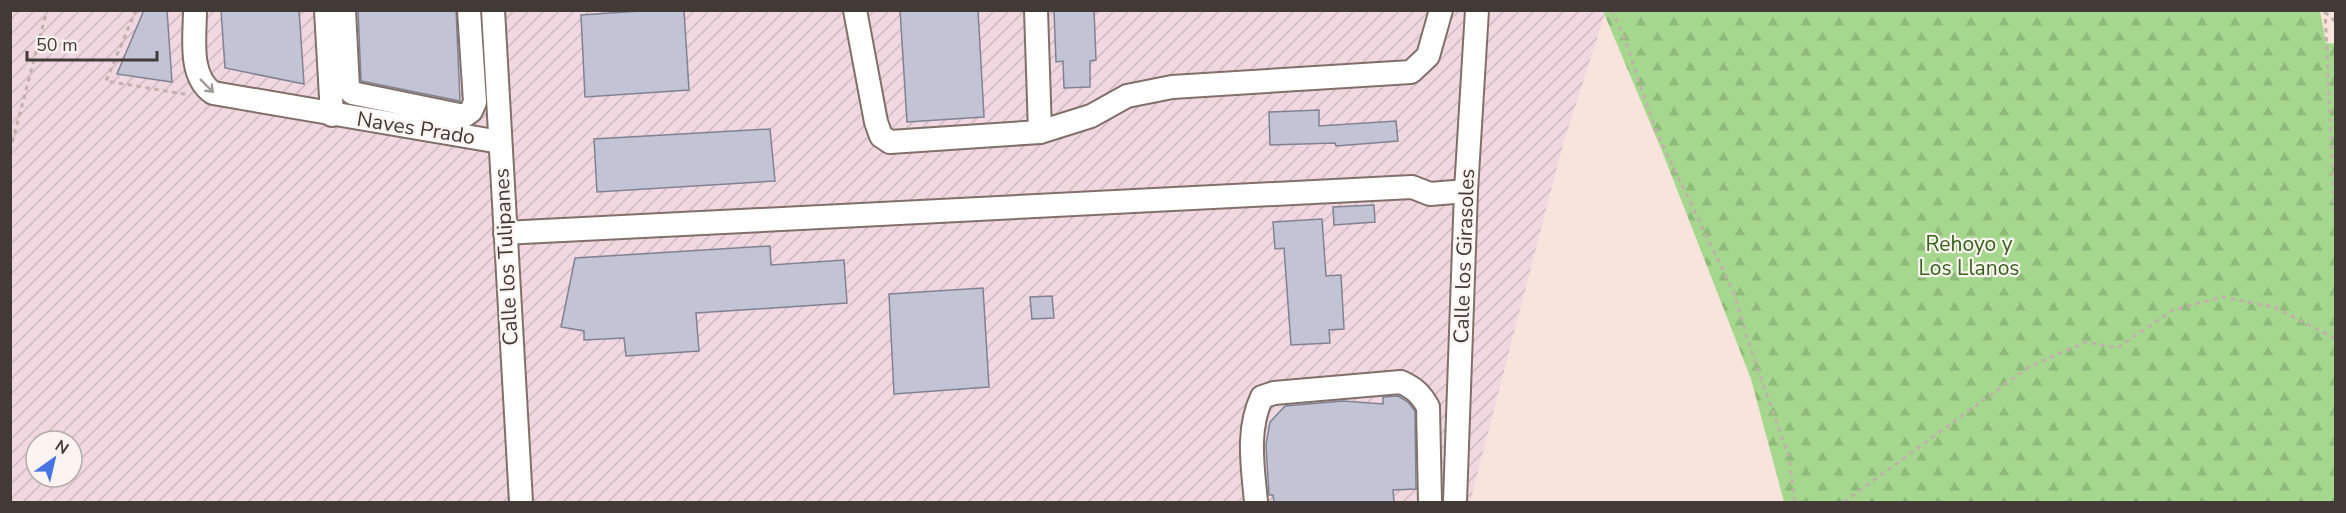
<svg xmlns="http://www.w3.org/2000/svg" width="2346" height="513" font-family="'Nunito Sans',sans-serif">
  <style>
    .industrial { fill: url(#industrial-furrows); fill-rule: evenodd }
    .forest { fill: url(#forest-firs) }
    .building { fill: #c2c4d6; stroke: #808292; stroke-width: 1.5 }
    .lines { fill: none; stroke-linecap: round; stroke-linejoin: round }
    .minor-casing { stroke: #817069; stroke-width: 26 }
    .path { stroke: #c1b1aa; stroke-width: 3; stroke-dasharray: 4.5 4.5; stroke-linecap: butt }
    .minor { stroke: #fff; stroke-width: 22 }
    .oneway { stroke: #a09c9b }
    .labels { text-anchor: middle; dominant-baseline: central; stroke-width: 4.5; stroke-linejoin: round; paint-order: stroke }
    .street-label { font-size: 21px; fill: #423a37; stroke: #fcf4f1 }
    .park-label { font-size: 21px; fill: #346319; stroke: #fcf4f1 }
  </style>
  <defs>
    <pattern id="industrial-furrows" width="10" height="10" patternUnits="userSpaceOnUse" patternTransform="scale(1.5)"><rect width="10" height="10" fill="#f0d7e0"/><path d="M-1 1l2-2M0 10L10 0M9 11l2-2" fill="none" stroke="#cfb9c1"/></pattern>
    <pattern id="forest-firs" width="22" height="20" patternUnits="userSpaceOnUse" patternTransform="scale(1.5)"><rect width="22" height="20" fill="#a5d88e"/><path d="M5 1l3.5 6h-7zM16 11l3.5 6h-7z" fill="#8fba7b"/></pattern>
  </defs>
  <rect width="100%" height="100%" fill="#f8e4dc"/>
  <path class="industrial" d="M 10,11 L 1606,11 L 1563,144 L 1470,502 L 11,502 ZM 36,441 L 72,441 L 72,477 L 36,477 Z"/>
  <polygon class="forest" points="1603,11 2320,11 2326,43 2336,44 2335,502 1784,502 1751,379 1662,151"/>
  <g class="building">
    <polygon points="144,10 167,10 172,82 117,74"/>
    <polygon points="221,10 299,10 304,84 225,68"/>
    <polygon points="358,10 456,10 460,101 361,81"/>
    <polygon points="655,10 684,10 689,90 585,97 581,15"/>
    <polygon points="900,10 978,10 984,117 907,122"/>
    <polygon points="1054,10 1094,10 1096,60 1090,61 1090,87 1064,88 1063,61 1056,62"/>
    <polygon points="1319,110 1319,126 1396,121 1398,141 1336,146 1335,143 1270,145 1269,112"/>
    <polygon points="770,129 775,181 597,192 594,139"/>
    <polygon points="1374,205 1375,222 1334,225 1333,207"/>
    <polygon points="1322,219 1326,276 1341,275 1344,329 1329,330 1330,343 1291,345 1284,248 1275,249 1273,222"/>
    <polygon points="770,246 771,265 844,260 847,303 696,313 699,351 626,356 624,338 584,340 584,331 561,327 575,258"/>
    <polygon points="983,288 989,387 894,394 889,294"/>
    <polygon points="1052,296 1054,318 1032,319 1030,297"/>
    <polygon points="1398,396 1408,402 1415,411 1416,489 1393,490 1394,502 1274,502 1273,495 1269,495 1266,445 1270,422 1285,406 1343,401 1383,404 1383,397"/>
  </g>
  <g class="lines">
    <defs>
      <g id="minor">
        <path d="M 195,10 C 195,37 188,76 213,93 L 500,142"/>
        <polyline points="326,10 332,115"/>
        <polyline points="344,10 348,88 352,93 464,116 471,111 475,102 469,10"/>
        <polyline points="493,10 521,502"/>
        <polyline points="855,10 876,122 881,136 890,142 1040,132 1036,10"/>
        <polyline points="1040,132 1091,116 1127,96 1172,87 1411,72 1428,56 1441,10"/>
        <polyline points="505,233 1412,187 1430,194 1466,191"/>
        <path d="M 1256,502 C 1253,468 1246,430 1262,397 L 1274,393 L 1401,382 C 1414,388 1421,394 1428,407 L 1430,502"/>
        <polyline points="1455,502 1466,191 1477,10"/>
      </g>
    </defs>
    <use href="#minor" class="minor-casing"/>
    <g class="path">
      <polyline points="136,10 106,81 184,94 184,92"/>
      <polyline points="1612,10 1625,40 1657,133 1734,293 1748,341 1789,457 1795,502"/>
      <polyline points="2325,10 2336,248"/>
      <polyline points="2325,12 2336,22"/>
      <polyline points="10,151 47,10"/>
      <polyline points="1844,502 2030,366 2086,342 2117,348 2173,310 2222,297 2274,307 2336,339"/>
    </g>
    <use href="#minor" class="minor"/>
  </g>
  <defs><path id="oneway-shaft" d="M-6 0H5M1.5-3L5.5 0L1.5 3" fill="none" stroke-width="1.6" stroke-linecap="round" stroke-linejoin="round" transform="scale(1.5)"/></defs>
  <use class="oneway" href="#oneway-shaft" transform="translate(207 86) rotate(45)"/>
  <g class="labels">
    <g class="street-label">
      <text transform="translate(416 128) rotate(9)">Naves Prado</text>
      <text transform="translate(1464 256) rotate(-88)">Calle los Girasoles</text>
      <text transform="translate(506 257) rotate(-93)">Calle los Tulipanes</text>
    </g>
    <g class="park-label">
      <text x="1969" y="244">Rehoyo y<tspan x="1969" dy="24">Los Llanos</tspan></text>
    </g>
  </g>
  <rect width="2346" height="513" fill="none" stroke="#423a37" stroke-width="24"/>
  <g transform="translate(54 459) rotate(34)"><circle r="28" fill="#fcf4f1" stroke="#b2aaa7" stroke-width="1.5"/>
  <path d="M0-4.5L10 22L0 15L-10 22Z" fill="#4874e6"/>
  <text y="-9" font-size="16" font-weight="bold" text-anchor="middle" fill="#423a37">N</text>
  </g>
  <path d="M27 51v9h130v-9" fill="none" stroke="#423a37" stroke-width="3"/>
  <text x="36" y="51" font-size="18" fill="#423a37" stroke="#fcf4f1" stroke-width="4.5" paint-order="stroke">50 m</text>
</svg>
